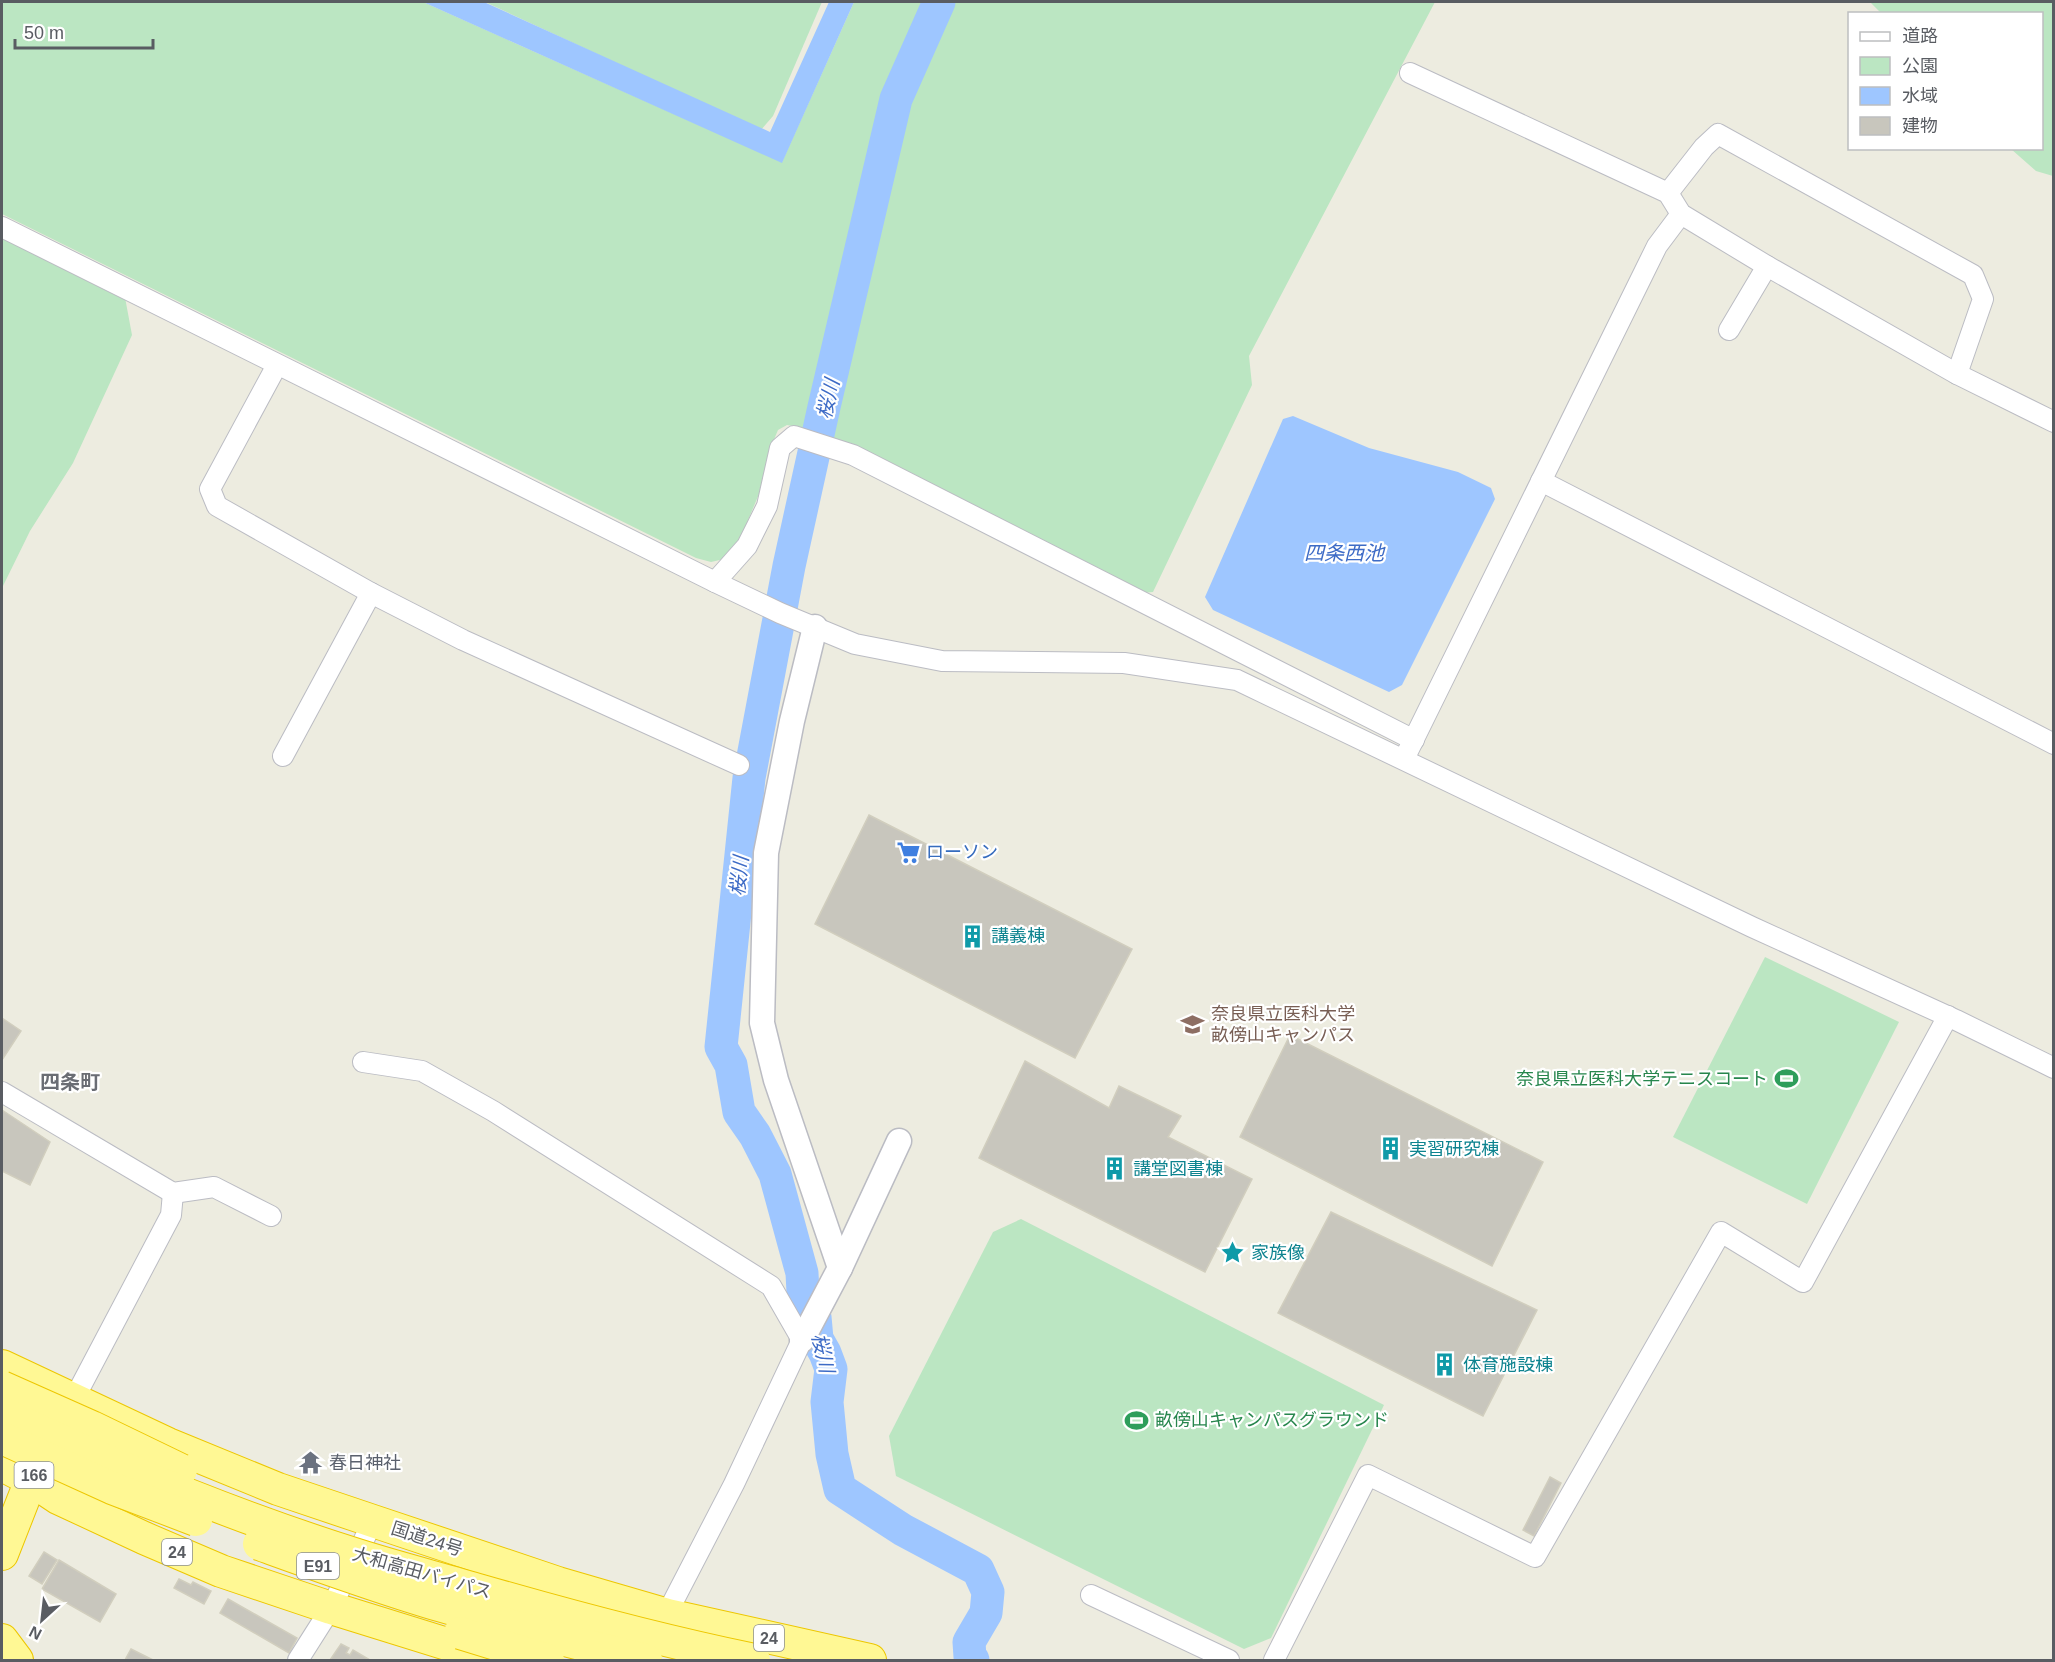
<svg xmlns="http://www.w3.org/2000/svg" width="2055" height="1662" font-family="Helvetica,'Noto Sans JP',sans-serif">
  <style>
    .green { fill: #bbe6c2 }
    .water { fill: #9ec6ff }
    .lines { fill: none; stroke-linecap: round; stroke-linejoin: round }
    .river { stroke: #9ec6ff; stroke-width: 33 }
    .building { fill: #c8c6bd; stroke: #d1cebe; stroke-width: 1.5 }
    .minor-casing { stroke: #bbbcc3; stroke-width: 22 }
    .tertiary-casing { stroke: #bbbcc3; stroke-width: 27 }
    .trunk-casing { stroke: #edc700; stroke-width: 34 }
    .minor { stroke: #fff; stroke-width: 20 }
    .tertiary { stroke: #fff; stroke-width: 24 }
    .trunk { stroke: #fff894; stroke-width: 32 }
    .trunk-bridge-casing { stroke: #edc700; stroke-width: 34; stroke-linecap: butt }
    .trunk-bridge { stroke: #fff894; stroke-width: 32 }
    .labels { text-anchor: middle; dominant-baseline: central; stroke-width: 4.5; stroke-linejoin: round; paint-order: stroke }
    .shield { fill: #fff; stroke: #8b8d91; stroke-width: 1.5 }
    .shield-label { font-size: 16px; font-weight: bold; fill: #595c62 }
    .shop-label { font-size: 18px; fill: #366cbe; stroke: #fff; text-anchor: start }
    .culture-label { font-size: 18px; fill: #0d838f; stroke: #fff; text-anchor: start }
    .education-label { font-size: 18px; fill: #785e54; stroke: #fff; text-anchor: start }
    .leisure-label { font-size: 18px; fill: #27864d; stroke: #fff; text-anchor: end }
    .worship-label { font-size: 18px; fill: #5b616d; stroke: #fff; text-anchor: start }
    .street-label { font-size: 18px; fill: #595c62; stroke: #fff }
    .water-label { font-size: 20px; font-style: italic; fill: #3d6bc6; stroke: #fff }
    .neighbourhood-label { font-size: 20px; font-weight: bold; fill: #6a6d74; stroke: #fff }
  </style>
  <rect width="100%" height="100%" fill="#edece0"/>
  <g class="green">
    <polygon points="2,2 423,2 782,162 854,2 1435,2 1249,356 1252,385 1153,592 1142,593 854,447 797,427 787,425 778,430 770,449 759,494 746,525 734,548 724,559 711,562 696,558 2,214"/>
    <polygon points="485,2 822,2 773,116 761,130"/>
    <polygon points="1870,2 2053,2 2053,176 2036,171 2011,149 2042,148 2042,14 1881,13"/>
    <polygon points="2,223 121,276 132,335 73,463 30,531 2,588"/>
    <polygon points="1765,957 1899,1022 1807,1204 1673,1137"/>
    <polygon points="1021,1219 1384,1405 1271,1638 1244,1649 896,1476 889,1436 993,1232"/>
  </g>
  <g class="water">
    <polygon points="423,2 484,2 770,132 829,2 854,2 782,163"/>
    <polygon points="1293,416 1369,448 1458,472 1491,488 1495,499 1402,685 1389,692 1213,610 1205,597 1283,419"/>
  </g>
  <g class="lines">
    <polyline class="river" points="939,2 896,99 824,407 789,566 749,778 721,1047 731,1065 739,1112 755,1135 775,1174 802,1273 804,1312 815,1317 817,1339 825,1353 831,1369 827,1402 832,1454 840,1489 903,1530 978,1570 988,1592 986,1613 969,1642 970,1657 973,1660"/>
  </g>
  <g class="building">
    <polygon points="869,815 1132,949 1075,1058 815,924"/>
    <polygon points="2,1018 21,1031 2,1060"/>
    <polygon points="1290,1035 1543,1162 1492,1266 1240,1137"/>
    <polygon points="1025,1061 1109,1108 1119,1086 1181,1116 1168,1137 1252,1179 1205,1272 979,1158"/>
    <polygon points="2,1110 50,1142 30,1185 2,1171"/>
    <polygon points="1331,1212 1537,1310 1483,1416 1278,1313"/>
    <polygon points="1550,1477 1561,1483 1534,1536 1523,1530"/>
    <polygon points="44,1552 57,1560 42,1584 29,1576"/>
    <polygon points="59,1560 116,1594 100,1622 42,1589"/>
    <polygon points="179,1579 191,1585 193,1582 211,1591 204,1604 174,1588"/>
    <polygon points="228,1599 297,1638 289,1653 220,1613"/>
    <polygon points="341,1644 349,1648 346,1653 350,1655 353,1650 370,1660 330,1660"/>
    <polygon points="131,1649 153,1660 125,1660"/>
  </g>
  <g class="lines">
    <defs>
      <g id="minor">
        <polyline points="1410,73 1668,193 1681,214 1767,266 1957,374 2054,422"/>
        <polyline points="1668,193 1704,147 1718,134 1973,275 1983,299 1957,374"/>
        <polyline points="2,227 715,582 780,613 855,644 942,661 1124,663 1237,680 1752,927 1956,1020 2054,1068"/>
        <polyline points="1729,330 1767,266"/>
        <polyline points="277,365 210,489 217,506 371,593 463,640 739,765"/>
        <polyline points="1541,481 2054,744"/>
        <polyline points="715,582 747,546 767,506 780,448 794,436 853,455 1414,740"/>
        <polyline points="1408,751 1657,246 1681,214"/>
        <polyline points="283,756 371,593"/>
        <polyline points="363,1062 422,1071 493,1111 771,1286 802,1340 734,1484 662,1623"/>
        <polyline points="2,1092 173,1193 214,1187 271,1216"/>
        <polyline points="74,1399 171,1215 173,1193"/>
        <polyline points="1091,1595 1229,1660"/>
        <polyline points="298,1660 331,1608 373,1521"/>
        <polyline points="1274,1660 1368,1475 1535,1557 1721,1232 1803,1282 1948,1016"/>
      </g>
      <g id="tertiary">
        <polyline points="840,1268 899,1141"/>
        <polyline points="802,1340 840,1268 776,1080 762,1023 766,853 792,721 815,627"/>
      </g>
      <g id="trunk">
        <polyline points="2,1366 168,1444 278,1489 373,1521 558,1583 668,1615 870,1660"/>
        <polyline points="2,1465 31,1480 58,1498 144,1538 221,1571 331,1608 492,1658"/>
        <polyline points="2,1554 31,1480 41,1461"/>
        <polyline points="2,1640 17,1660"/>
      </g>
    </defs>
    <use href="#minor" class="minor-casing"/>
    <use href="#tertiary" class="tertiary-casing"/>
    <use href="#trunk" class="trunk-casing"/>
    <use href="#minor" class="minor"/>
    <use href="#tertiary" class="tertiary"/>
    <use href="#trunk" class="trunk"/>
    <defs>
      <g id="trunk-bridge">
        <polyline points="2,1387 92,1427 181,1470"/>
        <path d="M 2,1413 C 115,1467 231,1515 351,1553 C 394,1567 438,1578 482,1591 C 572,1617 662,1641 754,1660"/>
        <polyline points="2,1438 112,1488 196,1520"/>
        <path d="M 259,1544 C 320,1566 380,1588 442,1606 C 509,1626 578,1644 646,1660"/>
        <polyline points="460,1633 548,1660"/>
      </g>
    </defs>
    <use href="#trunk-bridge" class="trunk-bridge-casing"/>
    <use href="#trunk-bridge" class="trunk-bridge"/>
  </g>
  <defs>
    <symbol id="supermarket-bare" viewBox="-9 -9 18 18"><path d="M-6-5.5h2.5l.6 2H6L4.5 2H-2.5L-4.4-4H-6ZM-1.5 3.2a1.3 1.3 0 1 0 .1 0ZM3 3.2a1.3 1.3 0 1 0 .1 0Z" fill="#3f7fe0" stroke="#fff" stroke-width="2.5" paint-order="stroke"/></symbol>
    <symbol id="building-bare" viewBox="-9 -9 18 18"><path d="M-4-6H4V6H1V3H-1V6H-4ZM-2.5-4.3h1.7v1.8h-1.7ZM.8-4.3h1.7v1.8H.8ZM-2.5-1h1.7V.8h-1.7ZM.8-1h1.7V.8H.8Z" fill="#0f9aa8" stroke="#fff" stroke-width="2.5" paint-order="stroke"/></symbol>
    <symbol id="university-bare" viewBox="-9 -9 18 18"><path d="M0-5L7-2L0 1L-7-2ZM-4 1L0 2.5L4 1V4Q0 6-4 4Z" fill="#8d6e63" stroke="#fff" stroke-width="2.5" paint-order="stroke"/></symbol>
    <symbol id="stadium-bare" viewBox="-9 -9 18 18"><path d="M0-5a6.5 5 0 1 0 0 10a6.5 5 0 1 0 0-10ZM-3.5-1.8h7v3.6h-7Z" fill="#2e9e5b" stroke="#fff" stroke-width="2.5" paint-order="stroke"/></symbol>
    <symbol id="sight-bare" viewBox="-9 -9 18 18"><path d="M0-6L1.8-2.2L6-1.7L2.9 1.2L3.7 5.4L0 3.3L-3.7 5.4L-2.9 1.2L-6-1.7L-1.8-2.2Z" fill="#0f9aa8" stroke="#fff" stroke-width="2.5" paint-order="stroke"/></symbol>
    <symbol id="temple-bare" viewBox="-9 -9 18 18"><path d="M0-6L5-2H3V0L6.5 2.5H4V6H1.5V3h-3V6H-4V2.5H-6.5L-3 0V-2H-5Z" fill="#6b7280" stroke="#fff" stroke-width="2.5" paint-order="stroke"/></symbol>
  </defs>
  <g fill-rule="evenodd">
    <use href="#supermarket-bare" x="892" y="836" width="33" height="33"/>
    <use href="#building-bare" x="956" y="920" width="33" height="33"/>
    <use href="#university-bare" x="1176" y="1008" width="33" height="33"/>
    <use href="#stadium-bare" x="1770" y="1062" width="33" height="33"/>
    <use href="#building-bare" x="1374" y="1132" width="33" height="33"/>
    <use href="#building-bare" x="1098" y="1152" width="33" height="33"/>
    <use href="#sight-bare" x="1216" y="1236" width="33" height="33"/>
    <use href="#building-bare" x="1428" y="1348" width="33" height="33"/>
    <use href="#stadium-bare" x="1120" y="1404" width="33" height="33"/>
    <use href="#temple-bare" x="294" y="1446" width="33" height="33"/>
  </g>
  <g class="labels">
    <g class="shield">
      <rect x="14.5" y="1462" width="39" height="26" rx="4.5"/>
      <rect x="162" y="1539" width="30" height="26" rx="4.5"/>
      <rect x="297" y="1553" width="42" height="26" rx="4.5"/>
      <rect x="754" y="1625" width="30" height="26" rx="4.5"/>
    </g>
    <g class="shield-label">
      <text x="34" y="1475">166</text>
      <text x="177" y="1552">24</text>
      <text x="318" y="1566">E91</text>
      <text x="769" y="1638">24</text>
    </g>
    <g class="shop-label">
      <text x="926" y="852">ローソン</text>
    </g>
    <g class="culture-label">
      <text x="991" y="936">講義棟</text>
      <text x="1409" y="1149">実習研究棟</text>
      <text x="1133" y="1169">講堂図書棟</text>
      <text x="1251" y="1253">家族像</text>
      <text x="1463" y="1365">体育施設棟</text>
    </g>
    <g class="education-label">
      <text x="1211" y="1014">奈良県立医科大学<tspan x="1211" dy="21">畝傍山キャンパス</tspan></text>
    </g>
    <g class="leisure-label">
      <text x="1768" y="1079">奈良県立医科大学テニスコート</text>
      <text x="1155" y="1420" text-anchor="start">畝傍山キャンパスグラウンド</text>
    </g>
    <g class="worship-label">
      <text x="329" y="1463">春日神社</text>
    </g>
    <g class="street-label">
      <text transform="translate(427 1539) rotate(18)">国道24号</text>
      <text transform="translate(422 1573) rotate(16)">大和高田バイパス</text>
    </g>
    <g class="water-label">
      <text transform="translate(828 399) rotate(-77)">桜川</text>
      <text x="1344" y="553">四条西池</text>
      <text transform="translate(739 876) rotate(-84)">桜川</text>
      <text transform="translate(823 1353) rotate(77)">桜川</text>
    </g>
    <g class="neighbourhood-label">
      <text x="70" y="1082">四条町</text>
    </g>
  </g>
  <rect width="2055" height="1662" fill="none" stroke="#595c62" stroke-width="6"/>
  <rect x="1848" y="12" width="195" height="138" fill="#ffffff" stroke="#bdbec0" stroke-width="1.5"/>
  <rect x="1860" y="32" width="30" height="9" fill="#ffffff" stroke="#bdbec0" stroke-width="1.5"/>
  <text x="1902" y="42" font-size="18" fill="#595c62">道路</text>
  <rect x="1860" y="57" width="30" height="18" fill="#bbe6c2" stroke="#bdbec0" stroke-width="1.5"/>
  <text x="1902" y="72" font-size="18" fill="#595c62">公園</text>
  <rect x="1860" y="87" width="30" height="18" fill="#9ec6ff" stroke="#bdbec0" stroke-width="1.5"/>
  <text x="1902" y="102" font-size="18" fill="#595c62">水域</text>
  <rect x="1860" y="117" width="30" height="18" fill="#c8c6bd" stroke="#bdbec0" stroke-width="1.5"/>
  <text x="1902" y="132" font-size="18" fill="#595c62">建物</text>
  <g transform="translate(42 1620) rotate(207)" stroke="#ffffff" stroke-width="4.5" paint-order="stroke">
  <path d="M0-4.5L10 22L0 15L-10 22Z" fill="#595c62"/>
  <text y="-9" font-size="16" font-weight="bold" text-anchor="middle" fill="#595c62">N</text>
  </g>
  <path d="M15 39v9h138v-9" fill="none" stroke="#595c62" stroke-width="3"/>
  <text x="24" y="39" font-size="18" fill="#595c62" stroke="#ffffff" stroke-width="4.5" paint-order="stroke">50 m</text>
</svg>
